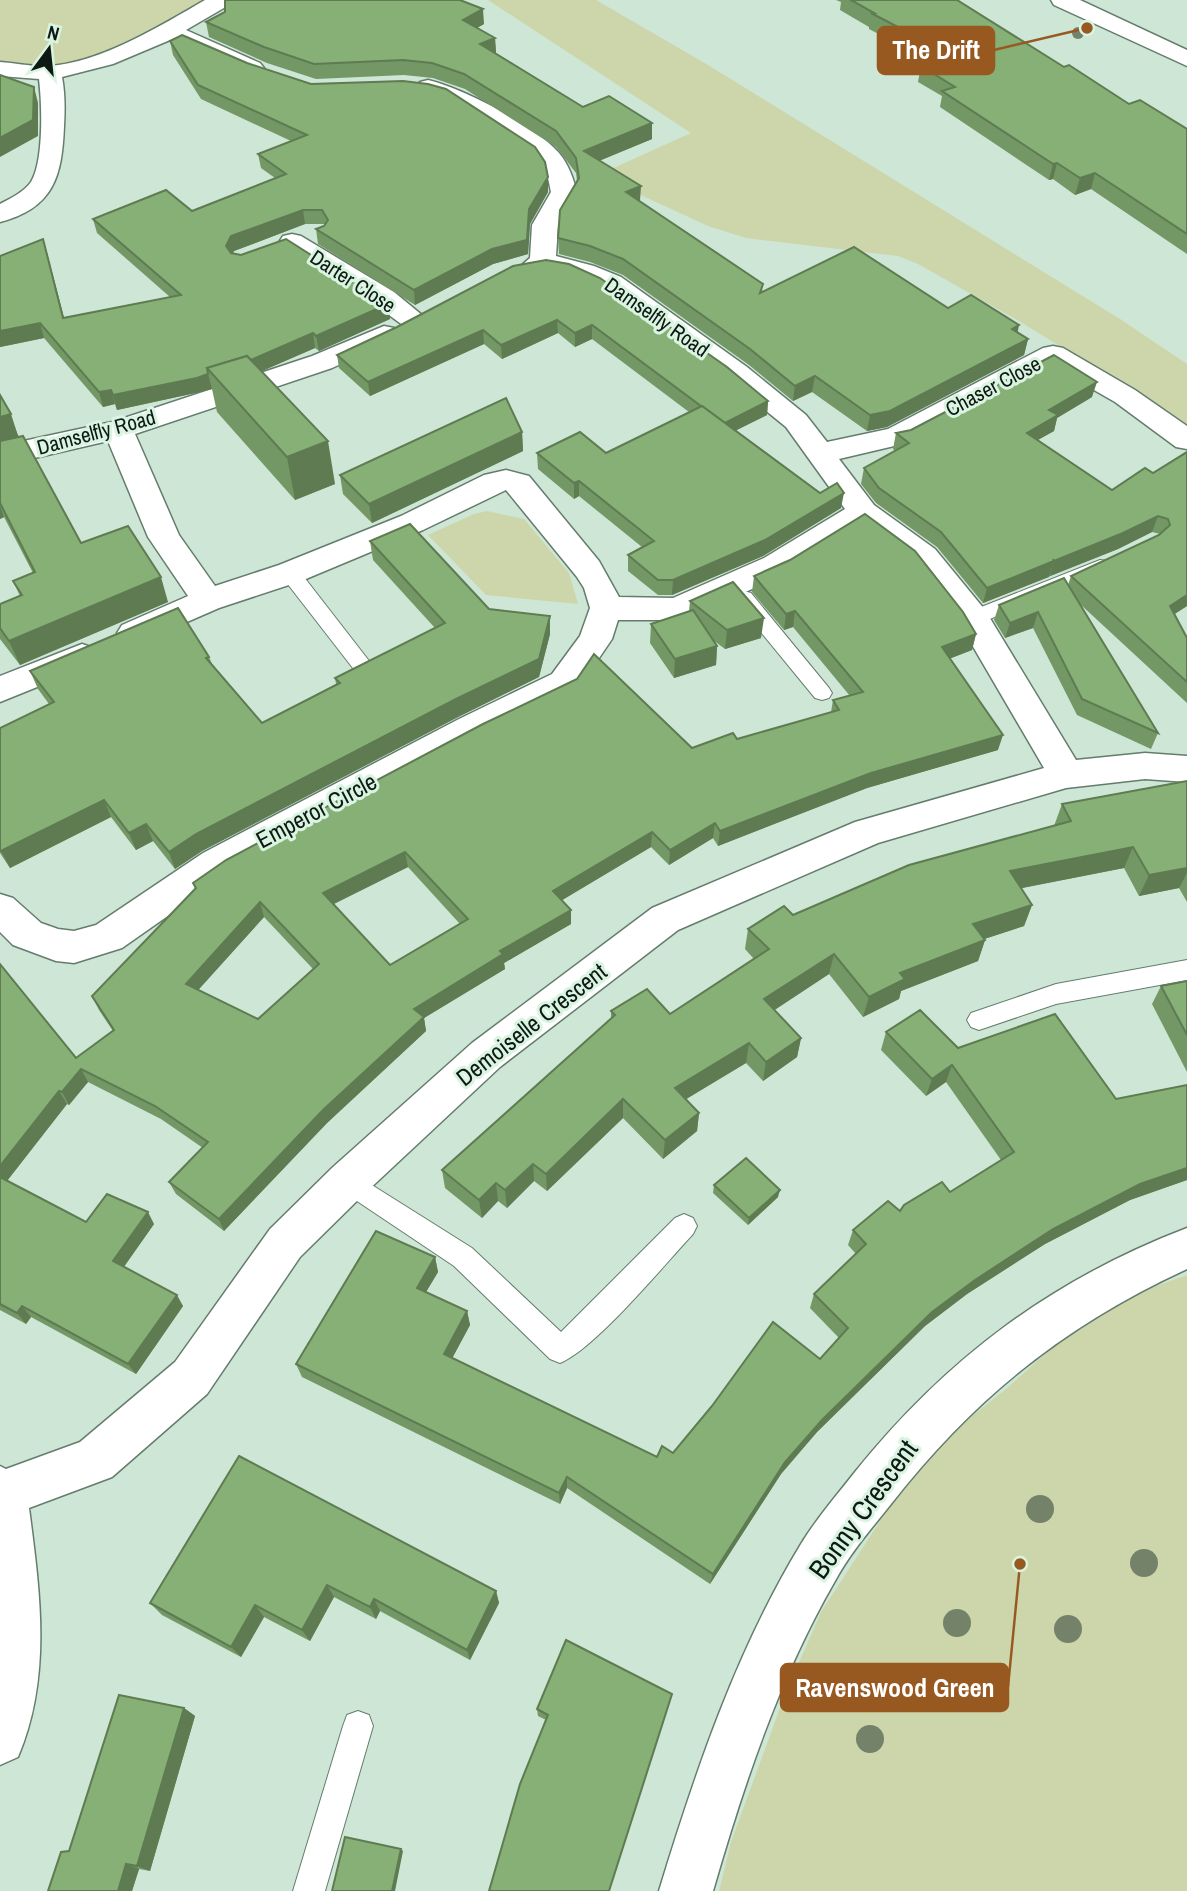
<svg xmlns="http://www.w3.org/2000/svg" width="1187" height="1891" font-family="'Archivo Narrow',sans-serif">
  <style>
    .green { fill: #cdd6aa }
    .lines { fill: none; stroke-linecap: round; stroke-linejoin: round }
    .service-casing { stroke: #647c6c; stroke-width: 2 }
    .minor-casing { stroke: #647c6c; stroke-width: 3 }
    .tertiary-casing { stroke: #647c6c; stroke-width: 3 }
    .service { fill: #fff; fill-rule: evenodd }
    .minor { fill: #fff; fill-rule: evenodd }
    .tertiary { fill: #fff; fill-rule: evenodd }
    .tree { fill: #74826a }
    .wall { fill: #739765; fill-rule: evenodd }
    .shaded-wall { fill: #5e7b52 }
    .building { fill: #86b075; stroke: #5e7b52; stroke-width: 2; fill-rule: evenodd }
    .labels { text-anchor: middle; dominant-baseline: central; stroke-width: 6; stroke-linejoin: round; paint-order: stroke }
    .far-street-label { font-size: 21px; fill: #0f1913; stroke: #daf4e2 }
    .street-label { font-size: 24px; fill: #0f1913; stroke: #daf4e2 }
    .near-street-label { font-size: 28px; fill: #0f1913; stroke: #daf4e2 }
    .leader { fill: none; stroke: #985921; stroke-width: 2.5 }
    .callout-dot { fill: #985921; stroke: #daf4e2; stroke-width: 2.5 }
    .callout { fill: #985921; stroke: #985921; stroke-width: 2.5 }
    .callout-label { font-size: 26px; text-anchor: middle; font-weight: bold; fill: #fff }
  </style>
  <rect width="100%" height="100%" fill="#cde6d5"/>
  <g class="green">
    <polygon points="0,0 221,0 157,38 50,73 0,69"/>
    <polygon points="488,0 596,0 708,65 1120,319 1187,364 1187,428 1136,393 1019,321 918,264 898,256 746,238 708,226 632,191 609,170 691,133"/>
    <polygon points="487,511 524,519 569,573 578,604 486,595 428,535 474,514"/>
    <polygon points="1187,1275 1187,1891 719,1891 731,1842 784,1697 821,1612 884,1515 948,1435 1006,1389 1054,1346 1140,1292"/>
  </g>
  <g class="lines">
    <defs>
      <g id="service">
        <polygon points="1100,560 1107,561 1109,566 1107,571 980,623 966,623 963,618 966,613"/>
        <polygon points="290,567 297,568 373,666 376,671 373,676 359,676 283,578 281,573 283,568"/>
        <polygon points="744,591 751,593 829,688 832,693 829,698 822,700 815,698 737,603 734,598 737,593"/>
        <polygon points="1187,960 1187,980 1056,1004 979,1030 971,1027 967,1020 971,1013 1056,984"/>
        <path d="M 348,1170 L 472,1248 L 561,1332 L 675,1218 L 684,1214 L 693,1218 L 697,1226 L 693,1234 C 664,1265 595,1349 560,1363 L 550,1359 L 454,1266 L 339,1189 L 335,1181 L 339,1173 Z"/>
        <polygon points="358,1711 369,1715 373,1726 325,1891 293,1891 343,1726 347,1715"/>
      </g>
      <g id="minor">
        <path d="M 205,0 L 232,0 L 229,5 L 186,30 L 260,63 L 264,68 L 260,73 L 244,73 L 170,40 L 113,64 L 62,77 C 65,93 65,110 64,126 C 62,176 54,208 0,222 L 0,204 C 11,198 24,192 31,182 C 44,161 42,103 39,79 L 0,76 L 0,62 C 16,63 33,67 49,66 C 100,63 162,25 205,0 Z"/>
        <path d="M 428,80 C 464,89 535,125 559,153 C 569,165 573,178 577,192 L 558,225 L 556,256 L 594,266 L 621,277 L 747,367 L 806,415 L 827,442 L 888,429 L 1043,348 L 1053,346 L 1063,348 L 1135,390 L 1187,426 L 1187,449 L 1176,447 L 1115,402 L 1052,366 L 907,443 L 839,459 L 874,505 L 935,549 L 985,610 L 1076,760 L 1145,753 L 1187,756 L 1187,782 L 1145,779 L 1066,788 L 878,843 L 678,930 L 500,1067 L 363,1195 L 300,1257 L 207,1394 L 112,1477 L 29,1508 C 40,1592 52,1677 18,1757 L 0,1765 L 0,1466 L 6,1469 L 80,1442 L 175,1362 L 270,1229 L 333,1167 L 472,1043 L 652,908 L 855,822 L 1044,768 L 961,626 L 913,565 L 862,527 L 786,574 L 689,617 L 677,620 L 618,620 L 612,639 L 576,692 L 483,737 L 229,873 L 122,948 L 74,963 L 56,961 L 13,945 L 0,932 L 0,894 L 13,898 L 41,923 L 58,929 L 74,931 L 96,925 L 203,853 L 459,719 L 552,674 L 580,636 L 590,608 L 584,588 L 577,577 L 506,490 L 423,530 L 301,581 L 219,608 L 134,645 L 122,641 L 117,633 L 122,625 L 188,596 L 148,537 L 108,441 L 0,466 L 0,446 L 112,422 L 312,356 L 384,326 L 394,328 L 398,334 L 394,340 L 332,368 L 135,434 L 179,535 L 215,586 L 279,565 L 401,516 L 484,475 L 506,470 L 529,476 L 599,561 L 619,597 L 673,598 L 764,558 L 845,509 L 786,427 L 727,379 L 601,289 L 565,274 L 527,270 L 523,264 L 530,258 L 532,225 L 551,192 C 549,183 548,174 543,166 C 530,145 468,112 444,101 C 435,97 422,95 416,87 L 420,82 Z"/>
        <polygon points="292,234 301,236 394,292 428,320 424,326 414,328 404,326 374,304 283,248 279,242 283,236"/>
        <polygon points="82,644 94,648 99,656 94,664 0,702 0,676"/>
        <path d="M 1187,1228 L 1187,1269 C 1065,1325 974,1398 891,1504 C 872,1528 850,1553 835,1581 C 779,1678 744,1784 713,1891 L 659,1891 C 695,1773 736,1651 801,1544 C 816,1519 837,1495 855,1472 C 946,1359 1051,1280 1187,1228 Z"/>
      </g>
      <polygon id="tertiary" points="1051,0 1080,0 1187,50 1187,66 1054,5"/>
    </defs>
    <use href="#service" class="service-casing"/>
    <use href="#minor" class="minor-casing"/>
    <use href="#tertiary" class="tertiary-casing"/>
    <use href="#service" class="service"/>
    <use href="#minor" class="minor"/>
    <use href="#tertiary" class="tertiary"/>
  </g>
  <g class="tree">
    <circle cx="1078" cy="33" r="6"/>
    <circle cx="1040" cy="1509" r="14"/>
    <circle cx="1144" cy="1563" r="14"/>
    <circle cx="957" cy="1623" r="14"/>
    <circle cx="1068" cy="1629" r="14"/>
    <circle cx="870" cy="1739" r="14"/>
  </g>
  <g class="wall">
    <polygon points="836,0 957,0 1064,67 1129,104 1187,129 1187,254 1091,189 1075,195 1053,179 1049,180 940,107 942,96 918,82 921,66 932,62 869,29 869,27 840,10 841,2"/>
    <polygon points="225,12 484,24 477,28 495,38 496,53 583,107 652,139 599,161 640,201 763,291 948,308 1018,332 1028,339 1024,355 887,427 867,431 812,392 793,401 749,365 623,275 590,262 559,254 558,238 577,181 576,173 556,147 465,89 433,78 404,75 316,79 267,63 209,37 206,22"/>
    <polygon points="170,41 548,192 530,224 528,254 493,264 415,305 318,244 316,229 324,226 325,224 305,224 234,251 233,253 388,304 390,319 319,351 315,348 262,371 335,484 295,500 217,412 212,389 200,392 117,410 115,404 103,407 44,338 0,347 0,256 47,253 64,318 170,297 97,233 93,219 192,211 275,178 261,168 258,154 291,141 201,99 173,55"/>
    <polygon points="546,260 768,401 767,415 736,430 841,508 763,556 672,595 658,595 628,571 628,555 642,547 579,496 574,499 538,469 537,453 606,453 689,412 592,339 575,347 558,333 502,359 484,344 370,396 339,368 337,355"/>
    <polygon points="0,395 19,437 81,543 168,602 20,665 0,639 0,604 20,596 13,581 33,573 4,517 0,519"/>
    <polygon points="1092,397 1057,418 1054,431 1037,440 1112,490 1153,473 1187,452 1187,606 1174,614 1187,638 1187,703 1080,604 1158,733 1151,749 1077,715 1033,628 1005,638 994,620 999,605 1068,585 1071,576 1160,534 1152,532 1118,549 983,603 937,547 876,503 861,484 864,468 895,451 893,449 896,433"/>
    <polygon points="522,432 523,451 372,523 343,494 340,475"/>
    <polygon points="370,541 489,609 550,634 539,677 458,717 202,851 175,869 153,841 136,850 111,817 10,868 0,853 0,728 49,704 38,689 30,671 209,657 212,664 262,723 336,684 335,678 435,628 373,560"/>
    <path d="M 754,576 L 976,634 L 972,650 L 950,658 L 998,750 L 867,788 L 718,846 L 713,838 L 669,865 L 651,847 L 562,900 L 571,924 L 504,963 L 505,969 L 424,1018 L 426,1031 L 327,1123 L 224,1231 L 176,1194 L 169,1182 L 203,1148 L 161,1119 L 88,1082 L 69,1105 L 67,1104 L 7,1181 L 86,1222 L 154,1224 L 124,1267 L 183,1306 L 136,1374 L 31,1317 L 26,1324 L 0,1310 L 0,964 L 76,1058 L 113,1031 L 99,1010 L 92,996 L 195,889 L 193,883 L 692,748 L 737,739 L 831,712 L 833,700 L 850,696 L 793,627 L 784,630 L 752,592 ZM 408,867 L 460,924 L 390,965 L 333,904 ZM 264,917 L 313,969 L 258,1019 L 198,990 Z"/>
    <polygon points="690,601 761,638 725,649 713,640 717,646 716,665 674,678 650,643 651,624 689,611"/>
    <polygon points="1187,781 1187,902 1179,888 1139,896 1124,868 1021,888 1032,905 1024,926 984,939 985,940 978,961 901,991 899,999 863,1017 829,974 774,1010 801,1038 797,1057 763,1081 746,1063 686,1099 699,1113 697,1131 663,1159 623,1118 547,1191 534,1181 507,1208 498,1201 482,1218 445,1188 442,1170 611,1019 611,1011 670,1014 754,959 745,949 748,929 793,915 1054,826 1062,804"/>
    <polygon points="1187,981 1187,1072 1152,1004 1161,986"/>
    <polygon points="886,1032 958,1048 1116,1099 1187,1085 1187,1180 1130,1200 1045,1244 967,1294 925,1326 817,1432 781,1474 710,1584 567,1488 560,1504 302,1377 296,1364 435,1257 438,1272 426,1292 467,1311 470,1325 452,1358 657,1457 673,1453 820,1359 839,1338 810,1308 814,1294 856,1254 848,1245 853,1230 950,1192 1001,1160 946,1082 926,1096 881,1050"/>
    <polygon points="714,1185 778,1197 748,1225 713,1193"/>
    <polygon points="239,1456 496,1591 499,1603 470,1660 380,1611 376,1619 334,1597 310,1641 264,1617 241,1657 162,1615 150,1603"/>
    <polygon points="670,1701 546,1720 538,1716 537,1709"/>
    <polygon points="184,1708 195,1716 150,1871 139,1869 132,1891 48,1891 69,1851"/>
  </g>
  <g class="shaded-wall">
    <polygon points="483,9 484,24 464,35 463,20"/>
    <polygon points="495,38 496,53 480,44"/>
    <polygon points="34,87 38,103 38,136 0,157 0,138"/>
    <polygon points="652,123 652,139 584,167 584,151"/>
    <polygon points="1057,163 1053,179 1049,180 1053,164"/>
    <polygon points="1095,173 1091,189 1075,195 1080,178"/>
    <polygon points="548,177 548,192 530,224 528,254 493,264 415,305 414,290 529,209"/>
    <polygon points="641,186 640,201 626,192"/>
    <polygon points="303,210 305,224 234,251 229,260 226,246 231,236"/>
    <polygon points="43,239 47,253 68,333 63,318"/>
    <polygon points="388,304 390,319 319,351 316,336"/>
    <polygon points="557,320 558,333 502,359 501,345"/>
    <polygon points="40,323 44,338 0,347 0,331"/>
    <polygon points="592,325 592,339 575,347 575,333"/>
    <polygon points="1019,325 1016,341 1012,329"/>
    <polygon points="483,330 484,344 370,396 368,382"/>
    <polygon points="313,333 315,348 246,378 211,373"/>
    <polygon points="1028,339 1024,355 887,427 867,431 870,415"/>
    <polygon points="208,374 212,389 200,392 117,410 113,395"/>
    <polygon points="815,376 812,392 793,401 795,386"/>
    <polygon points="1097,382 1092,397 1057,418 1054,431 1022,449 1027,433 1049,410"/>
    <polygon points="111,390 115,404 103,407 99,392"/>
    <polygon points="768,401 767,415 723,437 724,423"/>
    <polygon points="11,414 19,439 0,444 0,417"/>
    <polygon points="522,432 523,451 372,523 369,504"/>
    <polygon points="328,441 335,484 295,500 287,457"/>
    <polygon points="579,481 579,496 574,499 574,483"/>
    <polygon points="844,493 841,508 763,556 672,595 673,580"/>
    <polygon points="0,506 4,517 0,519"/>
    <polygon points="1158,516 1152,532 1118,549 1050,576 1054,561"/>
    <polygon points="1054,561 1049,577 983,603 987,588"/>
    <polygon points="161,577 168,602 20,665 9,641"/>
    <polygon points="1187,595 1187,606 1164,621 1170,606"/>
    <polygon points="795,611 793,627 784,630 786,614"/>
    <polygon points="1038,612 1033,628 1005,638 1010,623"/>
    <polygon points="550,616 550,634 539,677 458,717 202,851 175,869 169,852 196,834"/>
    <polygon points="764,618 761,638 725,649 727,630"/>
    <polygon points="976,634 972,650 939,663 942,647"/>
    <polygon points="717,646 716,665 674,678 675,659"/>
    <polygon points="1003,735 998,750 867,788 718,846 720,831 871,773"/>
    <polygon points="104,800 111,817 10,868 1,851"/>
    <polygon points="715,823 713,838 669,865 670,850"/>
    <polygon points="146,824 153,841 136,850 129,833"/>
    <polygon points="652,832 651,847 554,905 553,891"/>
    <polygon points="1133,847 1124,868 1002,892 1010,871"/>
    <polygon points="405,852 408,867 326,908 323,893"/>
    <polygon points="1187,868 1187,873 1179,888 1139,896 1149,875"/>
    <polygon points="260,902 264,917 191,998 186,984"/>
    <polygon points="1032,905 1024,926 966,945 973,924"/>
    <polygon points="571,910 571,924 504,963 505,969 424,1018 426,1031 327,1123 224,1231 219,1219 414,1009 500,951"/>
    <polygon points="985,940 978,961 901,991 899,999 863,1017 869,997 900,973"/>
    <polygon points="834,954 829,974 761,1019 764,999"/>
    <polygon points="801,1038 797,1057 763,1081 766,1062"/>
    <polygon points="749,1043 746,1063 673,1107 675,1088"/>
    <polygon points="952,1065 946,1082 926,1096 932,1079"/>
    <polygon points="81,1069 88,1082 69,1105 62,1092"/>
    <polygon points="59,1091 67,1104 3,1186 0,1183 0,1166"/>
    <polygon points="623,1099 623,1118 547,1191 546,1174"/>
    <polygon points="699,1113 697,1131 663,1159 665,1140"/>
    <polygon points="533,1164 534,1181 507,1208 505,1190"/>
    <polygon points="1187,1168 1187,1180 1130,1200 1045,1244 967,1294 925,1326 817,1432 781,1474 710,1584 713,1574 785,1462 822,1420 932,1312 975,1280 1053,1229 1140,1184"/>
    <polygon points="496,1183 498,1201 482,1218 479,1200"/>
    <polygon points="780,1190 778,1197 748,1225 749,1218"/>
    <polygon points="148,1212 154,1224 120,1272 113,1261"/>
    <polygon points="435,1257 438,1272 420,1302 417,1288"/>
    <polygon points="177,1295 183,1306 136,1374 128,1364"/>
    <polygon points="22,1306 31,1317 26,1324 17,1313"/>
    <polygon points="467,1311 470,1325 447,1368 444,1354"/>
    <polygon points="567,1477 567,1488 560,1504 559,1493"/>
    <polygon points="327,1585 334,1597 310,1641 302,1630"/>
    <polygon points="496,1591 499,1603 470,1660 467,1650"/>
    <polygon points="374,1599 380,1611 376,1619 370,1607"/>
    <polygon points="255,1605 264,1617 241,1657 231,1647"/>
    <polygon points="184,1708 195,1716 150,1871 137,1866"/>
    <polygon points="401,1849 403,1851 395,1891 392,1891"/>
    <polygon points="126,1864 139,1869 132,1891 118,1891"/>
  </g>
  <g class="building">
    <polygon points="225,0 460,0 483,9 463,20 495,38 480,44 583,107 609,96 652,123 584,151 641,186 626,192 763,284 760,293 854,247 948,308 971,295 1019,325 1012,329 1028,339 890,411 870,415 815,376 795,386 750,349 623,259 590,246 558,238 560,210 579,178 576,158 556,131 464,74 432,63 403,60 314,64 264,47 206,22 225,12"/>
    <polygon points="851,0 957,0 1064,67 1069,65 1129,104 1140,100 1187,129 1187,234 1095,173 1080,178 1057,163 1053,164 942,91 955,87 921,66 952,55 871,13 874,13"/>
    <polygon points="182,35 247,63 311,84 403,81 428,84 446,89 535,147 545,162 548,177 529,209 527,240 492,249 414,290 316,229 324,226 328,220 322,210 303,210 231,236 226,246 231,253 241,255 286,239 388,304 316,336 313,333 251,360 247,356 207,368 208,374 197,378 113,395 111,390 99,392 40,323 0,331 0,256 43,239 63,318 181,295 93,219 166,190 192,211 286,174 258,154 307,135 198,85 170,41"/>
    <polygon points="0,75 34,87 33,120 0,138"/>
    <polygon points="546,260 569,264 600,278 727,367 768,401 725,423 702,406 701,406 592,325 575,333 557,320 501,345 483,330 368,382 337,355 397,327 513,266"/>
    <polygon points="1054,355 1097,382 1049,410 1058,415 1027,433 1112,490 1145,468 1153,473 1187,452 1187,595 1170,606 1187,638 1187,682 1071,576 1159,535 1170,525 1168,519 1158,516 1123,533 1054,561 1053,559 1054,561 987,588 941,532 879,488 864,468 909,443 896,433 911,430"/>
    <polygon points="247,356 328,441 287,457 207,368"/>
    <polygon points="0,395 11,414 0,417"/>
    <polygon points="506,398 522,432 369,504 340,475"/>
    <polygon points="702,406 820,493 837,483 844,493 765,540 673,580 658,580 628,555 654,541 579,481 574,483 537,453 580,432 606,453"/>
    <polygon points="23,436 81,543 128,526 161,577 9,641 0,628 0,604 22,595 13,581 35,572 0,503 0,441"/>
    <path d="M 865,514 L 915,551 L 963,612 L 976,634 L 942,647 L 1003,735 L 871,773 L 720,831 L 715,823 L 670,850 L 652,832 L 553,891 L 571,910 L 500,951 L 503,954 L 414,1009 L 424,1017 L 323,1110 L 219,1219 L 169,1182 L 208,1142 L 155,1106 L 81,1069 L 62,1092 L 59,1091 L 0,1166 L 0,964 L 76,1058 L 114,1030 L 92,996 L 196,888 L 193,883 L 226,860 L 483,724 L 577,679 L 594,654 L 692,748 L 733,733 L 737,739 L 839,710 L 833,700 L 863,692 L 795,611 L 786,614 L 754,576 L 790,560 ZM 405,852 L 468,919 L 390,965 L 323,893 ZM 260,902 L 319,964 L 258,1019 L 186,984 Z"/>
    <polygon points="410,524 489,609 550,616 539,659 456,699 196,834 169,852 146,824 129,833 104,800 1,851 0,850 0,728 54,702 30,671 178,608 209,657 206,658 262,723 340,683 335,678 445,623 370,541"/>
    <polygon points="1064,578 1158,733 1082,699 1038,612 1010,623 999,605"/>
    <polygon points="733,582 764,618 727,630 690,601"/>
    <polygon points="693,610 717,646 675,659 651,624"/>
    <polygon points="1187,781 1187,868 1149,875 1133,847 1010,871 1032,905 973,924 985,940 900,973 905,979 869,997 834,954 764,999 801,1038 766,1062 749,1043 675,1088 699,1113 665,1140 623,1099 546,1174 533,1164 505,1190 496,1183 479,1200 442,1170 615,1015 611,1011 647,989 670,1014 769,949 748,929 784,906 793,915 909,865 1071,821 1062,804"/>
    <polygon points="1187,981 1187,1035 1161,986"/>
    <polygon points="920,1010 958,1048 1055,1014 1116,1099 1187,1085 1187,1168 1140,1184 1053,1229 975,1280 932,1312 822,1420 785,1462 713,1574 567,1477 559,1493 296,1364 376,1231 435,1257 417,1288 467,1311 444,1354 657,1457 662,1446 673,1453 712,1406 773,1322 820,1359 848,1328 814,1294 866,1244 853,1230 888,1201 900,1211 904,1205 942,1182 950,1192 1014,1152 952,1065 932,1079 886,1032"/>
    <polygon points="746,1158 780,1190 749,1218 714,1185"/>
    <polygon points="0,1177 86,1222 107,1194 148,1212 113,1261 177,1295 128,1364 22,1306 17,1313 0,1304"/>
    <polygon points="239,1456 496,1591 467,1650 374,1599 370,1607 327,1585 302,1630 255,1605 231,1647 150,1603"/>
    <polygon points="566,1640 672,1694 609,1891 489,1891 520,1784 548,1715 537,1709"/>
    <polygon points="119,1695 184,1708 137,1866 126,1864 118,1891 48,1891 61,1852 69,1851"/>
    <polygon points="345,1837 401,1849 392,1891 332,1891"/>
  </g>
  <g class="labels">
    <g class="far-street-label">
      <text transform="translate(353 281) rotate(33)">Darter Close</text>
      <text transform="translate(657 317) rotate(35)">Damselfly Road</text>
      <text transform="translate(993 386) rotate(-28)">Chaser Close</text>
      <text transform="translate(96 432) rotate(-15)">Damselfly Road</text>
    </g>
    <g class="street-label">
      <text transform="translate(316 810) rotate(-28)">Emperor Circle</text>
      <text transform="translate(531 1024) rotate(-38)">Demoiselle Crescent</text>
    </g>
    <g class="near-street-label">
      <text transform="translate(863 1509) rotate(-54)">Bonny Crescent</text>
    </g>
  </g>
  <path class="leader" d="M1087 28L994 50M1020 1564L1008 1687"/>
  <g class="callout-dot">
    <circle cx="1087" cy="28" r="7"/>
    <circle cx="1020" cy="1564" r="7"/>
  </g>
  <g class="callout">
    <rect x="878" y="27" width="116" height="47" rx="7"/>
    <rect x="781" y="1664" width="227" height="47" rx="7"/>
  </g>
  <g class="callout-label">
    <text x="936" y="59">The Drift</text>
    <text x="895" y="1697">Ravenswood Green</text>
  </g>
  <g transform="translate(49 49) rotate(15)" stroke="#daf4e2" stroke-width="5" paint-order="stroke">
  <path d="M0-5L12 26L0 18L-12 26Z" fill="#0f1913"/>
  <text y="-10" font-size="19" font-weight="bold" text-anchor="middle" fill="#0f1913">N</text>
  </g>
</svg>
